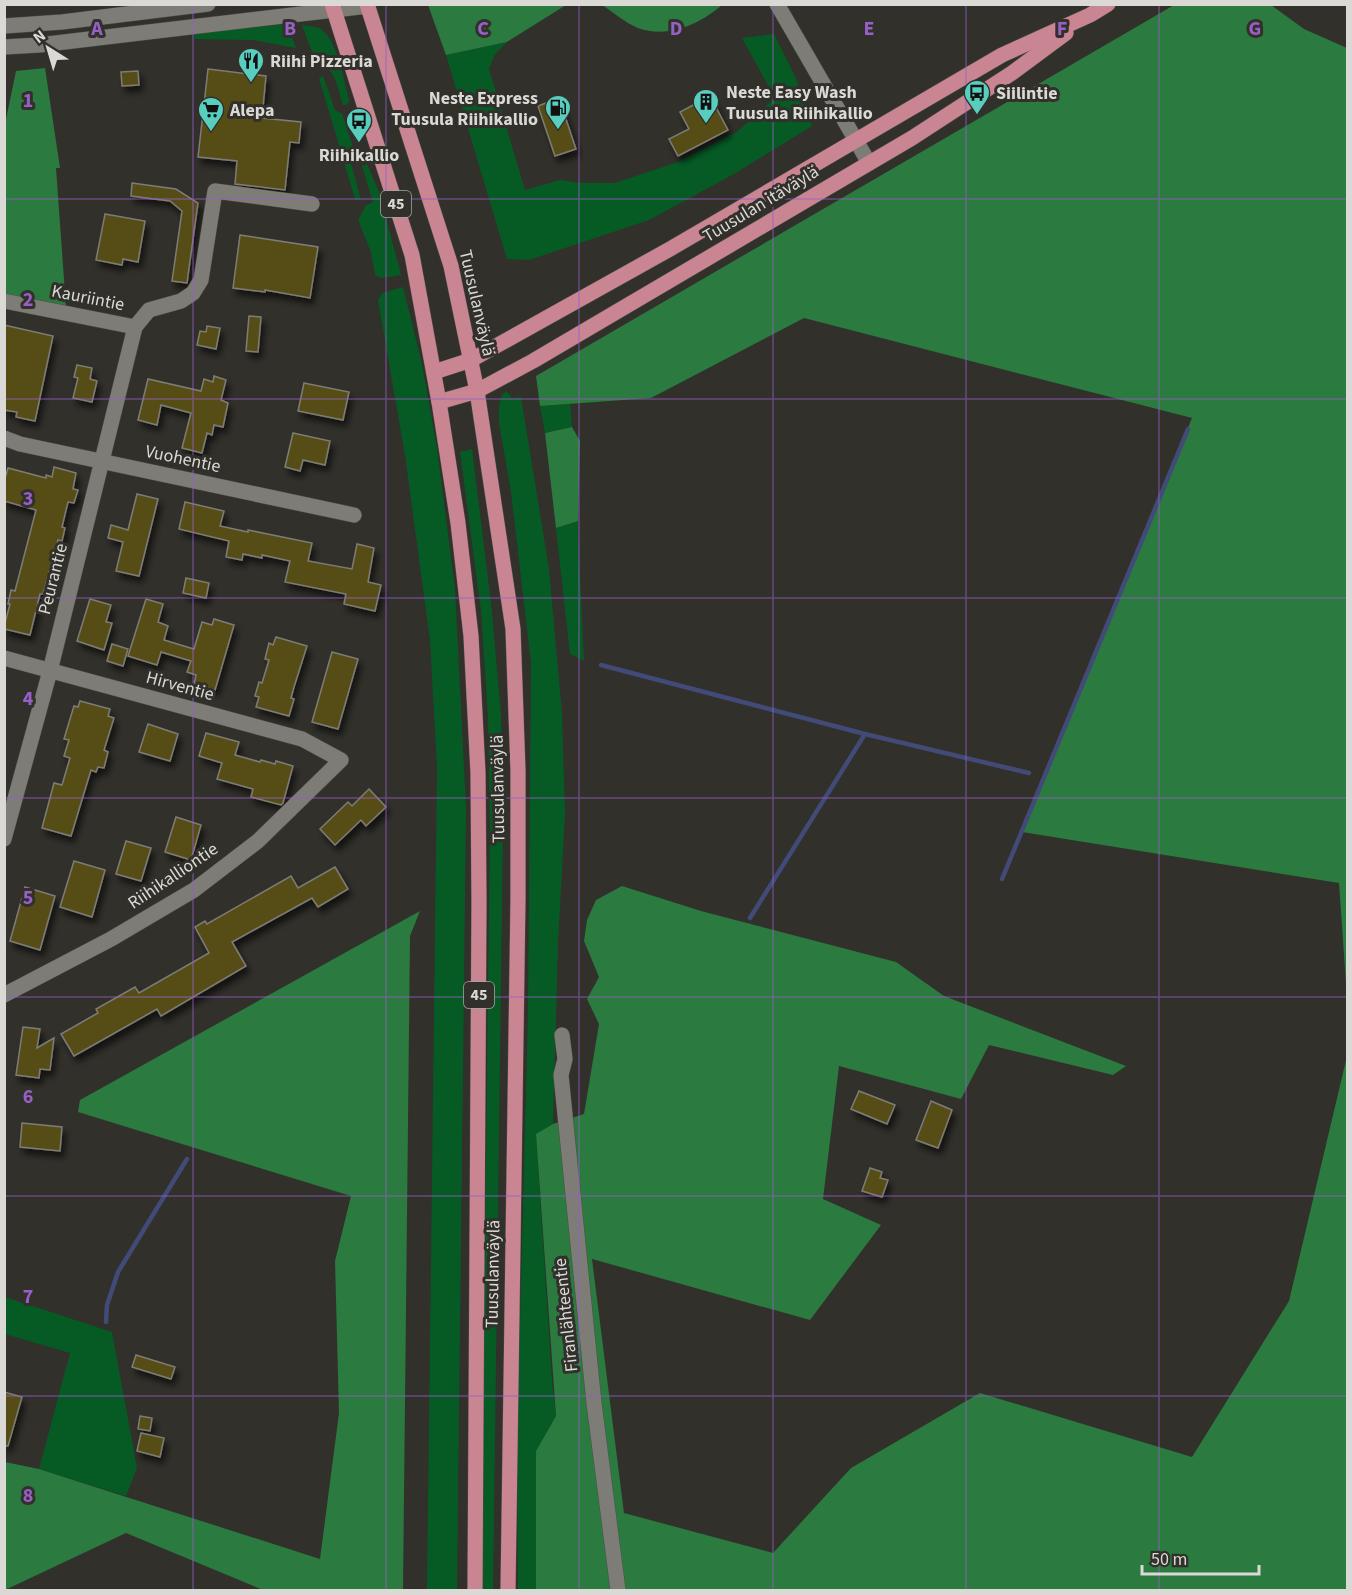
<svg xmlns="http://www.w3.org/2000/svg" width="1352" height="1595" font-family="'Source Sans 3',sans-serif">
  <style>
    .green { fill: #065b25 }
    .forest { fill: #2b7a3f }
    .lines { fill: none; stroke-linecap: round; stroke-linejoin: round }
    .stream { stroke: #424a78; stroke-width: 4.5 }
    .building { fill: #574d18; stroke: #7d7c76; stroke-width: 1.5; filter: url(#shadow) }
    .minor-casing { stroke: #4f4e4a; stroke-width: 16 }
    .tertiary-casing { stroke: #4f4e4a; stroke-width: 16 }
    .primary-casing { stroke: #4f4e4a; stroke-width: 16 }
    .minor { stroke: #7d7c76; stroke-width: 15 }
    .tertiary { stroke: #7d7c76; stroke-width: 15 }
    .primary { stroke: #c98692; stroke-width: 15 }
    .grid { fill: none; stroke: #9860c6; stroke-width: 1.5; stroke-opacity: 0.55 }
    .labels { text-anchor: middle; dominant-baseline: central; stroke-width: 6; stroke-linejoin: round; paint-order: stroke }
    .shield { fill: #31302b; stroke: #a7a6a3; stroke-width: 1.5 }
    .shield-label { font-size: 16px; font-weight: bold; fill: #dad9d6 }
    .poi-label { font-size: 18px; font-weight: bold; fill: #dad9d6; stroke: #31302b; text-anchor: start }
    .street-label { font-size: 18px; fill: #dad9d6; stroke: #31302b }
    .grid-label { font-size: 20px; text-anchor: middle; font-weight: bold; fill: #9860c6; stroke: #31302b; stroke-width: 6; stroke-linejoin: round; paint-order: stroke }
  </style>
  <defs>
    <filter id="shadow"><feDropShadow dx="3.5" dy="6" stdDeviation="3" flood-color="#0009"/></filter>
  </defs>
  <rect width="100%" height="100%" fill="#31302b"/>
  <g class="green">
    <polygon points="287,24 296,48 253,40 194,39 195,33"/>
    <path d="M 302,25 C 308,26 316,26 321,29 C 337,40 344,81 349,100 L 348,104 L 343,105 C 336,83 338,72 315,60 Z"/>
    <polygon points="774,34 795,76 812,126 734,174 649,220 529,260 507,259 446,55 507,42 495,54 489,69 525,190 560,180 580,183 615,183 678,162 738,131 775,98 742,38"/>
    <polygon points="323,76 335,110 342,114 356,156 350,160 361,200 355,199 319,78"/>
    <polygon points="367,164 379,192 401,275 381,278 375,275 371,252 358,220 366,205 373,202 362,166"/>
    <polygon points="403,287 422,364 437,448 455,589 466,807 457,1590 427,1590 437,767 430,640 405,455 378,300 382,293"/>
    <polygon points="506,391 512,398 521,397 549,569 562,713 565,814 558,944 553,1124 536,1135 552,1381 556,1416 536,1451 536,1590 518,1590 517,1444 528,1011 531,663 511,492 499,423 499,406 502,395"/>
    <polygon points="570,404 572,427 545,433 540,406"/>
    <polygon points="472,449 492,611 501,716 503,826 493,1590 481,1590 490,824 488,716 481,611 460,452"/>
    <polygon points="578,521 578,531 584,661 570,654 556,528"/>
    <polygon points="5,1297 112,1332 137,1468 126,1496 39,1469 70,1353 5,1334"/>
  </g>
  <g class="forest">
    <polygon points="428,5 428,4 566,5 507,42 446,55"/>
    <path d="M 602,5 L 722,5 C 700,24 668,39 638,28 C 625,23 613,12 602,5 Z"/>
    <polygon points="1174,5 1271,5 1304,29 1347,48 1347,998 1339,883 1022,832 1192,418 804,318 651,398 540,406 536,376"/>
    <polygon points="45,68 60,168 56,168 66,307 5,294 5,124 16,71"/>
    <polygon points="572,427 580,441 578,521 556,528 545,433"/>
    <polygon points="622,886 701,911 896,962 944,996 1126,1066 1113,1075 989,1045 961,1099 839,1066 823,1199 881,1225 810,1320 592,1259 624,1513 773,1553 851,1468 980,1393 1192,1457 1289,1301 1347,1056 1347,1590 536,1590 536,1451 556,1416 536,1134 553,1124 584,1114 599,1024 587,999 599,977 584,941 587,920 596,900"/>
    <polygon points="420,911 410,936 403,1590 263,1590 126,1533 5,1590 5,1462 39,1469 320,1559 339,1413 335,1261 351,1196 78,1112 80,1100"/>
  </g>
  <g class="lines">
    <g class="stream">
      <polyline points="601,665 865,734 1029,773"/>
      <polyline points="1002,879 1188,429"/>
      <polyline points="750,918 865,734"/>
      <polyline points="106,1322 107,1305 118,1272 187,1159"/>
    </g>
  </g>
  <g class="building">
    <polygon points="208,69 266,76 262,118 301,122 299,143 290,142 285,190 235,184 237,161 198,157"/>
    <polygon points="138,71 139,85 122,86 121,72"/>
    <polygon points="710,96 728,130 678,156 669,139 689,129 680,112"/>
    <polygon points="559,98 576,149 555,156 538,106"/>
    <polygon points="132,183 176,189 198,203 187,283 172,281 182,211 170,201 131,196"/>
    <polygon points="105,214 145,221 138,262 123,259 122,265 96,260"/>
    <polygon points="240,235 318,247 310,298 265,290 265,292 233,288"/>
    <polygon points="249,316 261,317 258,352 246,351"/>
    <polygon points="4,325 53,336 35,421 16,417 17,412 4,410"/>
    <polygon points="207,326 220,328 216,349 197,345 200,331 206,332"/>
    <polygon points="77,365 92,368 90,379 97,381 92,402 73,398 78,378 74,377"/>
    <polygon points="214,376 226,380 221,400 228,403 223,427 214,425 212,435 207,433 202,453 182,448 191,413 161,405 157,425 138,420 148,379 201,391 204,379 213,382"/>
    <polygon points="304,383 349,392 343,420 298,411"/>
    <polygon points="293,433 330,441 325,465 303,460 300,471 285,467"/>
    <polygon points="54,467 76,473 73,489 78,490 74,503 68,502 62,527 65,528 62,541 58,540 43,594 40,594 30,635 4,629 4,627 10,604 8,604 11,590 15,591 36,510 4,501 4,482 8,468 46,478 46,475 52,477"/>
    <polygon points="137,494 158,499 139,576 116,571 123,542 108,538 111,525 128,530"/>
    <polygon points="185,502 224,511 220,526 248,532 248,530 312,543 308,561 352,569 357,544 374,548 368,582 381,585 375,611 344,604 346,594 285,582 290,561 262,555 262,558 243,554 242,560 226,557 229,541 179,529"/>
    <polygon points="186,578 209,583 206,598 183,593"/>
    <polygon points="90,599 111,605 106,622 112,623 104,650 77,641"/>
    <polygon points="146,599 163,604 158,622 168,626 164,640 194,649 202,622 212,625 214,619 234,625 215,690 194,684 196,675 187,672 191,661 161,652 157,665 128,656"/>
    <polygon points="276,637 307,646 294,687 291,698 294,699 289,716 256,707 259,697 255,696 259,682 262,683 269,660 265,659 269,643 273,645"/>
    <polygon points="112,644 128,649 123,666 107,661"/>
    <polygon points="332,652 358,659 338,729 312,722"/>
    <polygon points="80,701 110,709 108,716 114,718 104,750 108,752 104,768 98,767 96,772 91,770 71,836 42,828 54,783 62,785 70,758 64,756 69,740 64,739 74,706 78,707"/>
    <polygon points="148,724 178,734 170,761 139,752"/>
    <polygon points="206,733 239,742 235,755 260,762 261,760 275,764 276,761 293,766 283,803 281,805 251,797 253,789 217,779 222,763 199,756"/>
    <polygon points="369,789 386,807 366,826 361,820 335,845 320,829 348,802 352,806"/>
    <polygon points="176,817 201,825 191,860 165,852"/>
    <polygon points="126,841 151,848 141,881 116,874"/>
    <polygon points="74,861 105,870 92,917 60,907"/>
    <polygon points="335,867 348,889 318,907 312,898 232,942 246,966 161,1016 157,1009 74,1056 61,1034 98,1013 96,1009 135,987 139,993 209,953 195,927 205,921 207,924 291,876 298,888"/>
    <polygon points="25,887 55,896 40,950 10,941"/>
    <polygon points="23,1027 40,1029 37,1048 54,1038 50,1070 40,1069 39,1078 16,1075"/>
    <polygon points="859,1091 895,1105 887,1124 851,1109"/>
    <polygon points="931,1101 952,1110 938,1148 916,1140"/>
    <polygon points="22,1123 62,1127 60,1151 20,1147"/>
    <polygon points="870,1168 882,1172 880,1178 888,1180 882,1197 862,1191"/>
    <polygon points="136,1355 175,1367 171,1379 132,1367"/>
    <polygon points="4,1392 22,1397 8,1446 4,1446"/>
    <polygon points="140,1416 152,1418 150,1431 138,1429"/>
    <polygon points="141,1433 164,1438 160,1457 137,1451"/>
  </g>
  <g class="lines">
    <defs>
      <g id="minor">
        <polyline points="777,4 869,163"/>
        <polyline points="4,301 135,327"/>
        <polyline points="4,438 20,444 354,515"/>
        <polyline points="4,658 302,739 341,760 258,841 194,890 111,939 4,995"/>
        <polyline points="4,839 50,671 135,327 149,310 181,301 193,293 201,280 215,191 312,204"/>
        <polyline points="562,1035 565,1059 561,1075 594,1403 618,1590"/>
      </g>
      <g id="tertiary">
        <polyline points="4,26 62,22 208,4"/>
        <polyline points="4,47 39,45 368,6"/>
      </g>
      <g id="primary">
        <polyline points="332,4 412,255 439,402 458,523 471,636 478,773 479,903 475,1590"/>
        <polyline points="367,4 451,266 477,391 513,629 518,771 518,898 508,1590"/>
        <polyline points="434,372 471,360 670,249 1002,55 1090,15 1108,4"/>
        <polyline points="439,402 477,391 533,361 912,138 1012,73 1066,33"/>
      </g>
    </defs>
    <use href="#minor" class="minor-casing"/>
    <use href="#tertiary" class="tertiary-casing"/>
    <use href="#primary" class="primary-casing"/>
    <use href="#minor" class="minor"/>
    <use href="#tertiary" class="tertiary"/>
    <use href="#primary" class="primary"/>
  </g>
  <path class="grid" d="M 193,4 L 193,1590M 386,4 L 386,1590M 579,4 L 579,1590M 773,4 L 773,1590M 966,4 L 966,1590M 1159,4 L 1159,1590M 4,199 L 1348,199M 4,399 L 1348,399M 4,598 L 1348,598M 4,798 L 1348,798M 4,997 L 1348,997M 4,1196 L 1348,1196M 4,1396 L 1348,1396"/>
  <defs>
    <symbol id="restaurant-pin" viewBox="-11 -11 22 30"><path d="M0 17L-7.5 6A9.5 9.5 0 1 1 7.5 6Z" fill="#58cebf" stroke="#31302b"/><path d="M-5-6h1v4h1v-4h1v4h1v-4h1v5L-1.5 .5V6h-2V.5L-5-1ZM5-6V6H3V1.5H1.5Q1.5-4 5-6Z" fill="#111"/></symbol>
    <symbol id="bus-pin" viewBox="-11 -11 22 30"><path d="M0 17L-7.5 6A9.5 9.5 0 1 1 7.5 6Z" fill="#58cebf" stroke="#31302b"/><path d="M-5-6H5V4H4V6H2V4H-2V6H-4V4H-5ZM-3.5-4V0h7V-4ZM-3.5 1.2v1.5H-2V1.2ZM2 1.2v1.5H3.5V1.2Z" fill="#111"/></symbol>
    <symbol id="building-pin" viewBox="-11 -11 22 30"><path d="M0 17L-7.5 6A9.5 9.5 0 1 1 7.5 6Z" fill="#58cebf" stroke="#31302b"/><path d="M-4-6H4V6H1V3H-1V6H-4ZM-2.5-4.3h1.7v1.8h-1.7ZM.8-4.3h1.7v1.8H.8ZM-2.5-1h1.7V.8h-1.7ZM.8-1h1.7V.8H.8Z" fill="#111"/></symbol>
    <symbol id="fuel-pin" viewBox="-11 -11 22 30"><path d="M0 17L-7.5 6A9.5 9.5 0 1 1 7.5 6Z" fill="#58cebf" stroke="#31302b"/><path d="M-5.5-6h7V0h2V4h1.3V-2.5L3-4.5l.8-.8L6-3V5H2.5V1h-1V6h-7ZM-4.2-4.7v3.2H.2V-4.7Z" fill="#111"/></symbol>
    <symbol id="supermarket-pin" viewBox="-11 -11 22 30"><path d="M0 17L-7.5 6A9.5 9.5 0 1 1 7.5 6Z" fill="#58cebf" stroke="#31302b"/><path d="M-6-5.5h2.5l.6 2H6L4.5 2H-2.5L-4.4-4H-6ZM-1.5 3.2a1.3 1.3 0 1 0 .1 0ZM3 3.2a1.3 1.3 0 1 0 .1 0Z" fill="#111"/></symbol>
  </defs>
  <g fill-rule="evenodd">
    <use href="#restaurant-pin" x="236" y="46" width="30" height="40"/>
    <use href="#bus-pin" x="962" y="78" width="30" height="40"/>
    <use href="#building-pin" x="691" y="87" width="30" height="40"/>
    <use href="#fuel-pin" x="543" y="93" width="30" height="40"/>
    <use href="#supermarket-pin" x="196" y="95" width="30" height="40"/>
    <use href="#bus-pin" x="344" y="106" width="30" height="40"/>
  </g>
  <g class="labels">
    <g class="shield">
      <rect x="381" y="191" width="30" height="26" rx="4.5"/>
      <rect x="464" y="982" width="30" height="26" rx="4.5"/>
    </g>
    <g class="shield-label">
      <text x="396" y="204">45</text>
      <text x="479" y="995">45</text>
    </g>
    <g class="poi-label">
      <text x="270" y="61">Riihi Pizzeria</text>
      <text x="726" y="92">Neste Easy Wash<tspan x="726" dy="21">Tuusula Riihikallio</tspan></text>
      <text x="996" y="93">Siilintie</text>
      <text x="538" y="98" text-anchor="end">Neste Express<tspan x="538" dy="21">Tuusula Riihikallio</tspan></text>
      <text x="230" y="110">Alepa</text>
      <text x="359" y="155" text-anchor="middle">Riihikallio</text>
    </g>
    <g class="street-label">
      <text transform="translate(761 204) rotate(-31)">Tuusulan itäväylä</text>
      <text transform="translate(88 298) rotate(11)">Kauriintie</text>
      <text transform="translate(477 303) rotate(77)">Tuusulanväylä</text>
      <text transform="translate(183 459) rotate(12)">Vuohentie</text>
      <text transform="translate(53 579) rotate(-76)">Peurantie</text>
      <text transform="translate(180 686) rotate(15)">Hirventie</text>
      <text transform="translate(498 789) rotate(-91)">Tuusulanväylä</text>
      <text transform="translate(173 876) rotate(-34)">Riihikalliontie</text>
      <text transform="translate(493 1274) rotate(-89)">Tuusulanväylä</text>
      <text transform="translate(566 1315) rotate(-96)">Firanlähteentie</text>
    </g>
  </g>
  <g class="grid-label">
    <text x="97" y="35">A</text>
    <text x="290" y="35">B</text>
    <text x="483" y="35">C</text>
    <text x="676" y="35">D</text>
    <text x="869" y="35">E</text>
    <text x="1062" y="35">F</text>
    <text x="1255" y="35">G</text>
    <text x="28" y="107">1</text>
    <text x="28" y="306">2</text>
    <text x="28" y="505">3</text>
    <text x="28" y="705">4</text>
    <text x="28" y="904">5</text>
    <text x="28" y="1103">6</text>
    <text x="28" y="1303">7</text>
    <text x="28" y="1502">8</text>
  </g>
  <rect width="1352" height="1595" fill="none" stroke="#dad9d6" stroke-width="12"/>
  <g transform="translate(48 48) rotate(323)" stroke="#31302b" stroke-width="4.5" paint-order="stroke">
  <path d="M0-4.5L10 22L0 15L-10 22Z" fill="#dad9d6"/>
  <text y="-9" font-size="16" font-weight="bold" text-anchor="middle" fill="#dad9d6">N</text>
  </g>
  <path d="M1142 1565v9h117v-9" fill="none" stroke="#dad9d6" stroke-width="3"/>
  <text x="1151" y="1565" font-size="18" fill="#dad9d6" stroke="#31302b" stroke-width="4.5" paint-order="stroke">50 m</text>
</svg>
